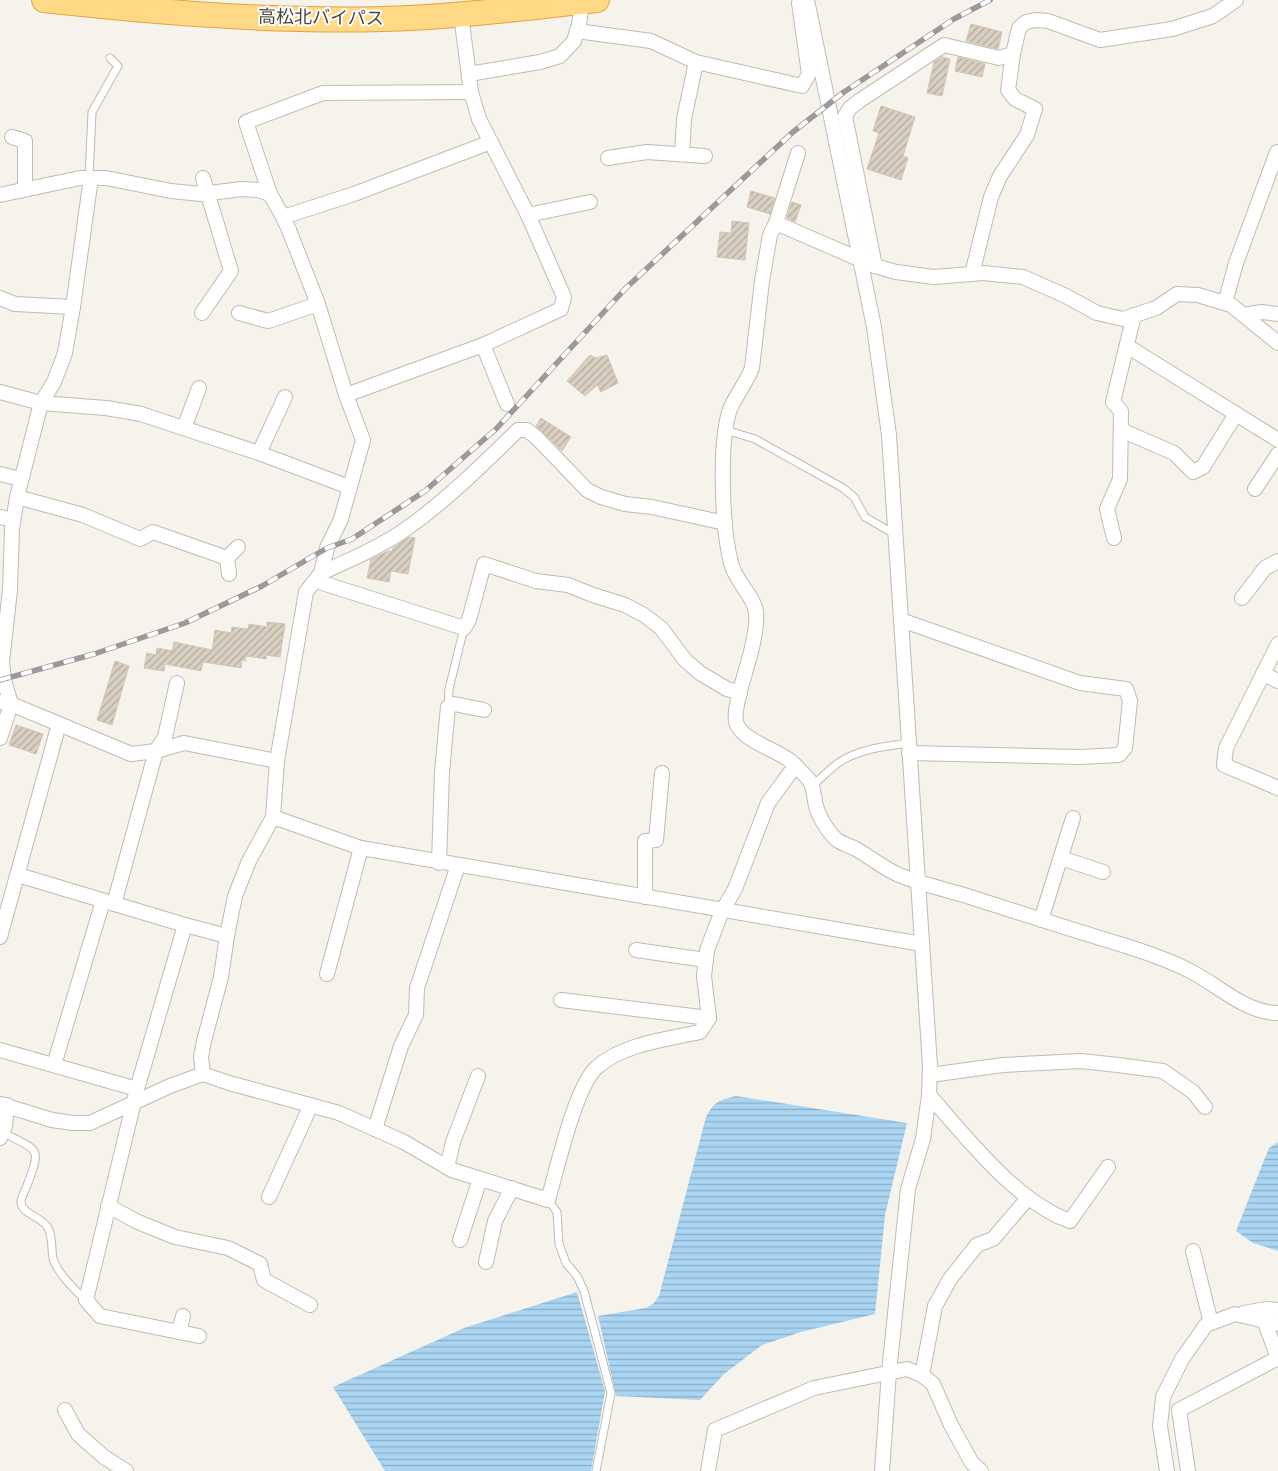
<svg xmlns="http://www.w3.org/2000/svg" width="1278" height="1471" font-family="'Asap Condensed','Noto Sans JP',sans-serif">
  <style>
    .water { fill: url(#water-rules) }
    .building { fill: url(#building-hatch); stroke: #d3c7b4 }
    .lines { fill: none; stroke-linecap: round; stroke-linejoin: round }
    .service-casing { stroke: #c2bbae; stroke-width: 9 }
    .minor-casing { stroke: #c2bbae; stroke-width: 16 }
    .trunk-casing { stroke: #e0a43c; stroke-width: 26 }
    .service { stroke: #fff; stroke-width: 7 }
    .minor { stroke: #fff; stroke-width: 14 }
    .trunk { stroke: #ffd985; stroke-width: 24 }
    .rail-casing { stroke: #9a9a9a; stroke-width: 5.5 }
    .rail { stroke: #fff; stroke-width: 4; stroke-dasharray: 11; stroke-linecap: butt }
    .labels { text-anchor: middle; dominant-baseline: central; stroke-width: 4; stroke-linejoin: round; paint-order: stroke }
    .street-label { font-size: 18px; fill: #4b4439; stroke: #fff }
  </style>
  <defs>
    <pattern id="water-rules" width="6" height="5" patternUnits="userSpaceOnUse" patternTransform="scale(1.25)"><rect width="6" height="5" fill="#a9d4f2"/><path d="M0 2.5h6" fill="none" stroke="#8caec5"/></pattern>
    <pattern id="building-hatch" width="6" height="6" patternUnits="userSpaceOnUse" patternTransform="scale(1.25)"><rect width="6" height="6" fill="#d8cfc1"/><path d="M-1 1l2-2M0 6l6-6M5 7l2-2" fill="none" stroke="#b1aa9e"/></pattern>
  </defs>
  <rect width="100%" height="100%" fill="#f6f3ec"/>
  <g class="water">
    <path d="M 736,1096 L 907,1123 L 885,1215 L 875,1314 L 801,1332 L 762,1345 L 724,1374 L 700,1400 L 616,1396 L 598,1316 L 646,1308 L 653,1304 L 659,1296 L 706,1117 C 714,1102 719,1100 736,1096 Z"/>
    <polygon points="1278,1142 1278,1251 1253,1243 1236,1231 1269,1148"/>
    <polygon points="577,1292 605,1391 591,1471 385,1471 333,1387 464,1328"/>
  </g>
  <g class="building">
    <polygon points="971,24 1002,32 998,49 966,41"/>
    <polygon points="942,57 950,59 942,96 927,93 934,62"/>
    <polygon points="958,57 985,64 982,77 955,71"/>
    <polygon points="881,106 915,117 903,156 908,158 901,180 867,169 879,133 873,131"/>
    <polygon points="751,191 775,198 770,214 747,207"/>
    <polygon points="792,202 801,205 795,222 787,218"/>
    <polygon points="732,221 749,223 745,260 717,257 720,232 731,233"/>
    <polygon points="590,355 596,358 607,355 618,383 601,392 597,385 585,396 567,381"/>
    <polygon points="541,418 571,437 562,451 536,426"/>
    <polygon points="409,537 415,538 408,574 391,571 389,582 367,578 371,559 388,551 392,551 393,548"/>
    <polygon points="267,622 285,624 280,657 266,655 266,659 246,656 245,661 242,660 241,668 203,662 201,671 165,664 164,671 144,668 147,653 156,655 157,648 172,651 174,642 212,650 215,630 231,633 232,627 248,629 249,624 267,627"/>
    <polygon points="115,661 129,666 112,725 97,720"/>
    <polygon points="16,725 43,734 36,754 9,745"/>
  </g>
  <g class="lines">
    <defs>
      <g id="service">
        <polyline points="89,178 92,112 118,66 110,58"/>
        <polyline points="726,430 755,439 843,488 854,497 865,517 896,535"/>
        <polyline points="448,707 449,689 464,628"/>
        <path d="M 812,786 C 821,778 829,770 838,763 C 858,749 886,746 909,743"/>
        <path d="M 2,1132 C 40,1152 42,1146 26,1188 C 24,1192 21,1198 21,1202 C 22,1215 42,1216 48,1228 C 53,1237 51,1248 53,1258 C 56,1271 75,1291 86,1300"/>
        <polyline points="548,1200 557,1212 559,1244 566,1263 577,1276 584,1291 611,1393 596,1471"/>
      </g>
      <g id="minor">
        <polyline points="807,0 874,327 889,435 930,1066 929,1095 923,1139 908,1189 889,1372 882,1471"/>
        <polyline points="577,31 651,41 696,62 802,86 809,74 799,3"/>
        <polyline points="469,74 540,62 560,56 574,41 579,25 582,2"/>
        <polyline points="12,137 25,141 25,189"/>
        <polyline points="798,153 776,223 875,266 896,272 934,277 983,273 1023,277 1066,296 1097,313 1123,319 1156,308 1177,294 1198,295 1231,305 1278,343"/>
        <polyline points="682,154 684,119 696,62"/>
        <polyline points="608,158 647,152 705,156"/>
        <polyline points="270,194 246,122 323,93 471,92"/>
        <polyline points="0,195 80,178 106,178 171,191 201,194 242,189 258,190 270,194 283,217 289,230 318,304 346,395 363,440 341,519 327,548 321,573 306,592 277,761 273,817 249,861 235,896 227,936 221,977 204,1041 201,1057 203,1074"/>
        <polyline points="528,215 590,202"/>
        <polyline points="283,217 354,194 491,142"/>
        <path d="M 776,223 L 770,235 L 762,281 L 752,368 C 747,382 733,399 729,412 C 719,447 722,528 731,563 C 735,581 754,596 756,612 C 758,633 747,666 741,687 C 739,697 734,711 736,722 C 741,741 779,750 793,763 C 798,768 805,775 810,781 C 814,788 814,798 816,806 C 819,817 828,832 837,840 C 843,844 850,846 856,849 C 870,857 883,868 899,875 C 921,884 944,889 967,896 C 1020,913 1073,930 1126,946 C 1148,953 1172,961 1192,972 C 1219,986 1246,1013 1278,1013"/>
        <polyline points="875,266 845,116 850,108 859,101 944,45 999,58 1013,54 1019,28 1026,22 1036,20 1048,21 1100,40 1172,29 1213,16 1236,0"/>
        <polyline points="972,274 991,197 1000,176 1027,135 1035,109 1015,99 1008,90 1013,54"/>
        <polyline points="0,298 15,304 73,307"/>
        <polyline points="1225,303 1236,263 1277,152"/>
        <polyline points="202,313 231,271 203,178"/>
        <polyline points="239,313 268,321 318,304"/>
        <polyline points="1244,315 1262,312 1278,314"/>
        <polyline points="483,345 507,404"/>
        <polyline points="1127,346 1278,440"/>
        <polyline points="0,392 41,403 106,408 141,414 259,453 349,487"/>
        <polyline points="346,395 483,345 561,309 564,297 528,215 479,119 471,92 461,15"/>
        <polyline points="184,428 199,388"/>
        <polyline points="1121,430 1174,453 1193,472 1203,467 1236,414"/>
        <polyline points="259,453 285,397"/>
        <polyline points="0,474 21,479"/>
        <polyline points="1255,489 1278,454"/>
        <polyline points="17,497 83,515 140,539 153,532 227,558 238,547"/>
        <polyline points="0,517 13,520"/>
        <polyline points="1114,538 1107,509 1120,479 1121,411 1113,402 1134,315"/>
        <polyline points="227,558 229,574"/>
        <path d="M 321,573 C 350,560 380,547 406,529 C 447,500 482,465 518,430 L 527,430 L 536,437 L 587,490 L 601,497 L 625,504 L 652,507 L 725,523"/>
        <polyline points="316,581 464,628 469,620 484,564 536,581 568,585 593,595 625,605 644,615 661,628 685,660 700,673 727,689 740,693"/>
        <polyline points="1242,598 1265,568 1278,561"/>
        <polyline points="901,620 1080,683 1126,689 1130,701 1125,748 1119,755 1080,757 909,753"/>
        <polyline points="1278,644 1226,748 1224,765 1278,788"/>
        <polyline points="0,662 2,662 10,590 12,529 17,497 41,403 54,382 65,353 73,307 91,178"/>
        <polyline points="1263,674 1278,681"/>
        <polyline points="0,702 11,704 131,754 156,751 184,743 277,761"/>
        <polyline points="0,738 11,704 4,680 2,662"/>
        <polyline points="273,817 361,848 922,944"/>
        <polyline points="1061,858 1103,872"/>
        <polyline points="439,863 442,772 448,707 454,704 484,710"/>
        <polyline points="18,875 185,925 227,936"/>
        <polyline points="645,897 645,841 656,840 662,773"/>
        <polyline points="114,904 156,751 165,737 177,683"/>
        <polyline points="1041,920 1073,818"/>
        <polyline points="0,937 59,724"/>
        <polyline points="636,950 706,960"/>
        <polyline points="327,974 361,848"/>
        <polyline points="561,1000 709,1018"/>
        <polyline points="0,1050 137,1089 86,1300 100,1316 199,1336"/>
        <polyline points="54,1065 103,901"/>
        <polyline points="930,1075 1003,1065 1081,1061 1118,1065 1163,1071 1193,1092 1205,1107"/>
        <polyline points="137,1089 185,925"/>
        <path d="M 929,1095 C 966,1137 1016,1202 1070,1221 L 1108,1167"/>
        <path d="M 0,1104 L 52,1120 L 73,1123 L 90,1123 L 170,1086 L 203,1074 L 229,1083 L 339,1113 L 404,1142 L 452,1170 L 548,1200 C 557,1169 575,1088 596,1068 C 622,1044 667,1039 700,1032 L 709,1018 L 704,976 L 707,950 L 722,911 L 735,889 L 768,803 L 795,766"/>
        <polyline points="375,1129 401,1046 416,1015 417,988 458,865"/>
        <polyline points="0,1138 5,1126 7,1105"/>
        <polyline points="447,1167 453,1142 478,1076"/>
        <polyline points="269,1197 311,1105"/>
        <polyline points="108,1206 138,1222 175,1237 228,1248 260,1264 264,1280 310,1305"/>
        <polyline points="460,1240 480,1179"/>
        <polyline points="1193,1251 1211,1323"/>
        <polyline points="486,1262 495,1221 512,1188"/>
        <polyline points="1244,1313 1266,1309 1278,1310"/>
        <polyline points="1264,1320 1278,1358"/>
        <polyline points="179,1332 183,1316"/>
        <polyline points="922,1375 935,1306 950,1279 977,1245 993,1239 1028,1198"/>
        <polyline points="65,1410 78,1434 104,1457 126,1471"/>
        <polyline points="708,1471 715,1430 814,1388 907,1369 922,1375 933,1384 951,1425 972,1463 981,1471"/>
        <polyline points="1167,1471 1160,1426 1163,1397 1182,1359 1206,1325 1235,1314 1278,1324"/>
        <polyline points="1188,1471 1179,1410 1278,1358"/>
      </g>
      <path id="trunk" d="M 44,0 C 156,12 270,22 383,19 C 455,17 526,8 597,0"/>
    </defs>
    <use href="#service" class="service-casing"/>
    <use href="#minor" class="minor-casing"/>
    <use href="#trunk" class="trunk-casing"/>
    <use href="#service" class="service"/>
    <use href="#minor" class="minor"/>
    <use href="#trunk" class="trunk"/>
    <defs>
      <polyline id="rail" points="0,680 94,654 185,623 262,586 327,548 352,539 425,491 496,429 626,288 793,132 844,92 954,19 990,0"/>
    </defs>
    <use href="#rail" class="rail-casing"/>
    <use href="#rail" class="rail"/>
  </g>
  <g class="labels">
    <g class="street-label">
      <text transform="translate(321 17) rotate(1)">高松北バイパス</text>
    </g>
  </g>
</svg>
